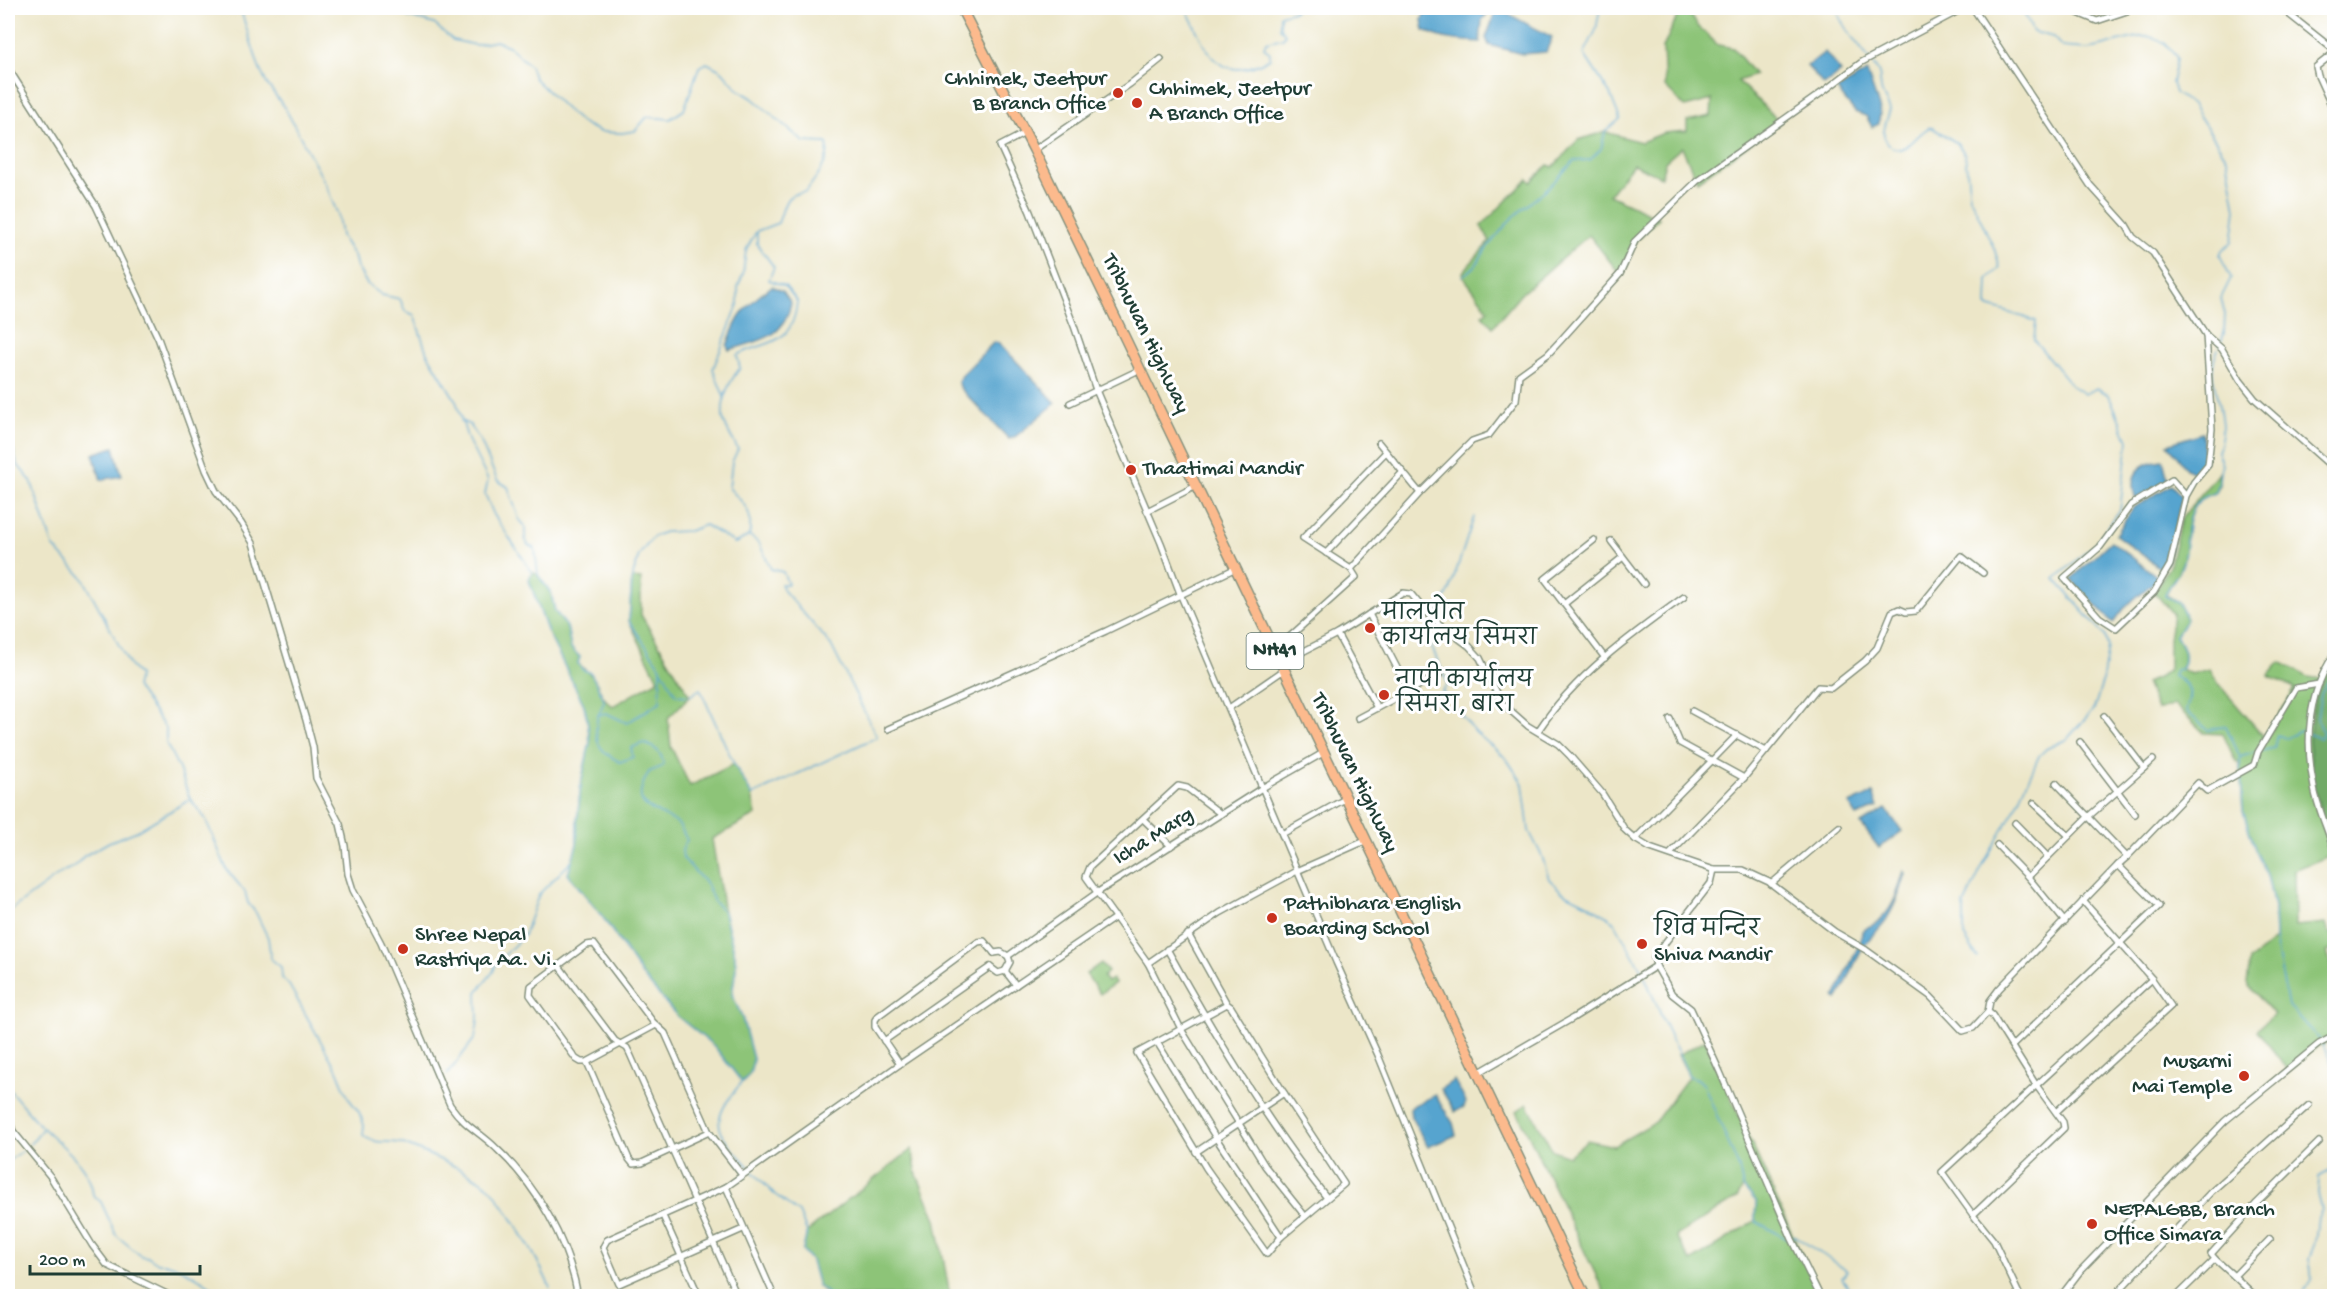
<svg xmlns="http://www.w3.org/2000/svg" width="2342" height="1304" font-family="'Gochi Hand','Playpen Sans Deva',sans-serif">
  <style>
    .green { fill: #8dc478; stroke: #568056; stroke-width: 1.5; fill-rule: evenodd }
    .forest { fill: #72aa68; stroke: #48744e; stroke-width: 1.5 }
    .water { fill: #56a4cf; stroke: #3a7082; stroke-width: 1.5 }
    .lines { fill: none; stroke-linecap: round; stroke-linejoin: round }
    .stream { stroke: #56a4cf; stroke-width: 1.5 }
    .street-casing { stroke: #86927e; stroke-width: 8 }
    .highway-casing { stroke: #86927e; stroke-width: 12 }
    .street { stroke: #fff; stroke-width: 5 }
    .highway { stroke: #fcba8d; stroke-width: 9 }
    .poi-dot { fill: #c8321e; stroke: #fff; stroke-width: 2 }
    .labels { text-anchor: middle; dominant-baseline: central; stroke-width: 6; stroke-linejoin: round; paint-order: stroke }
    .shield { fill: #fff; stroke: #627771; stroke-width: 1.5 }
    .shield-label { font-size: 21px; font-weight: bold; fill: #1f3d34 }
    .poi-label { font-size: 22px; fill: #1f3d34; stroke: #fff; text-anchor: start }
    .street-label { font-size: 22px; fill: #1f3d34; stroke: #fff }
  </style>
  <rect width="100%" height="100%" fill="#fff"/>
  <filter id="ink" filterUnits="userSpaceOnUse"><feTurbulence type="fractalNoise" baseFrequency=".0167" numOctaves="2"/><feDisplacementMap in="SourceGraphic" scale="12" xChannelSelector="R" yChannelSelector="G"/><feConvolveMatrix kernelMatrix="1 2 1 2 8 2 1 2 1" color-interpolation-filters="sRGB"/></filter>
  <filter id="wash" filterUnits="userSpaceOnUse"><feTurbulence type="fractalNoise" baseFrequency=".008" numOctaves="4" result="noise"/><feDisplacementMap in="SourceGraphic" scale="24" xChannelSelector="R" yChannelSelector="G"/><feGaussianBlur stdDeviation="1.35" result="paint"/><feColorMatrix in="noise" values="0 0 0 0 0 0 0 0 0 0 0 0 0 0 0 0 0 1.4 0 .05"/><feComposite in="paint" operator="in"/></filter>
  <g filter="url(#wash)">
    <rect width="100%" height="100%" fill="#ece6c8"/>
    <g class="green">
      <polygon points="1681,8 1686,8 1698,26 1718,45 1733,48 1755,75 1738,81 1780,122 1697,181 1682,147 1665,162 1661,177 1633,164 1609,195 1659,218 1635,241 1620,274 1589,235 1521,294 1493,327 1482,315 1488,310 1463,276 1463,272 1490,241 1481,226 1528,179 1531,182 1548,165 1553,167 1578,140 1605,132 1641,142 1664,133 1687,131 1687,121 1711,116 1712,100 1685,107 1665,87 1663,48"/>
      <path d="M 2219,472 L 2219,486 L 2215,493 C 2180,502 2190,535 2183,561 C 2180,573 2169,583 2166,595 L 2178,602 L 2187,619 L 2176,636 C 2183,646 2188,658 2181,669 L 2191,674 L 2209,669 L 2221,687 L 2266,739 L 2295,688 L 2268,676 L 2280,662 L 2308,677 L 2321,679 L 2334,854 L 2294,870 L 2295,926 L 2326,923 L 2329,933 L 2334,933 L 2334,949 L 2327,952 L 2334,977 L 2334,1036 L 2327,1040 L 2323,1046 L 2319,1045 L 2289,1071 L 2257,1030 L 2274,1014 L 2247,984 L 2250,961 L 2275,939 L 2274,907 L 2267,875 L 2255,849 L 2243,811 L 2240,765 L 2235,760 L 2223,734 L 2204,733 L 2174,704 L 2157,710 L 2146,683 L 2158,678 L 2169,669 L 2169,639 L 2173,614 L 2154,592 L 2170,565 L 2181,519 Z"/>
      <path d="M 532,572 L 538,575 L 551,593 L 555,611 L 567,627 L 571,648 L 580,657 L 578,663 C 582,669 584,668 589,673 C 600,681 598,697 613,706 L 658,680 L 629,621 L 632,578 L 641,579 L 641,615 L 690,696 L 668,718 L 671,747 L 690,786 L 734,764 L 752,795 L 756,815 L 712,839 L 724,912 L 735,955 L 736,969 L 732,994 L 742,1017 L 753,1059 L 750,1074 L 742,1082 L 714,1046 L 677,1016 L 642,975 L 602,916 L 568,874 L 577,844 L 577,821 L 581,783 L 590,742 L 587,719 L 584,705 L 548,633 L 529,580 Z"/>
      <polygon points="1101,963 1108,972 1103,977 1107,982 1112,979 1115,983 1100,994 1086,974"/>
      <path d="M 1705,1040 L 1820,1296 L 1606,1296 L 1517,1111 L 1527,1104 L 1552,1150 L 1569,1156 L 1587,1140 L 1614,1146 L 1655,1122 L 1689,1076 L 1678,1055 ZM 1743,1187 L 1756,1201 L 1755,1221 L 1691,1262 L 1676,1236 L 1737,1198 Z"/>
      <polygon points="912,1149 917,1175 936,1219 950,1296 829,1296 818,1286 811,1261 803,1250 807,1232"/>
    </g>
    <polygon class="forest" points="2334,655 2334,850 2314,790 2309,740 2315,694"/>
    <g class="water">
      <path d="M 1452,8 L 1492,8 L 1482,20 L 1480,42 C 1460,41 1441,40 1424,30 L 1422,20 L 1424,14 Z"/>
      <polygon points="1497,8 1552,37 1546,52 1522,54 1489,45 1486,38"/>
      <polygon points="1825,52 1841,72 1824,85 1807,66"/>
      <polygon points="1867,72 1880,110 1879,124 1872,127 1866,116 1855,112 1837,90"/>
      <path d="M 772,286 L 783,291 L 791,303 C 784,339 760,340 729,350 L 727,346 C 737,315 746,305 772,286 Z"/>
      <polygon points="994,342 999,343 1056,403 1016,436 1009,439 961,389 958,382 963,374"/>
      <polygon points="2202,433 2205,461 2194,473 2186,469 2168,444"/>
      <polygon points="114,447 122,476 101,480 93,454"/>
      <path d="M 2163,460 L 2168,480 L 2136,499 C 2127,475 2140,462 2163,460 Z"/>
      <polygon points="2171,485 2182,496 2167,563 2160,568 2116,535 2133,508"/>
      <polygon points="2111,541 2159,578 2127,605 2113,623 2071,579"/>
      <polygon points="1873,793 1878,807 1857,816 1849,804"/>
      <polygon points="1886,809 1902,831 1879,848 1861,824"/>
      <path d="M 1904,871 L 1906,873 C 1901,890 1896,905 1886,920 C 1878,931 1868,938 1862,949 C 1852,966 1848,984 1837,999 L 1835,997 L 1861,940 L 1862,931 C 1868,926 1877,924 1882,918 C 1895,905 1899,888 1904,871 Z"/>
      <polygon points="1454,1080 1466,1102 1464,1107 1455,1112 1441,1089"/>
      <polygon points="1435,1095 1453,1123 1456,1135 1428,1147 1411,1117 1410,1109 1414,1105"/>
    </g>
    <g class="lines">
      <g class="stream">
        <path d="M 240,8 L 260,70 L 267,84 L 285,108 L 326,185 L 338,215 L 341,236 L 354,256 L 357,267 L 367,284 L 382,295 L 400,299 L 405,311 L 414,315 L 427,353 L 456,401 L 468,440 L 488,480 L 485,494 L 494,515 L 532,572 L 529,580 L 548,633 L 584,705 L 587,719 L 590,742 L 581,783 L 577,821 L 577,844 L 568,874 L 602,916 L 642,975 L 677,1016 L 714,1046 L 742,1082 C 707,1124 715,1130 749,1167"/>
        <path d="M 405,8 L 408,17 L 434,24 L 453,40 L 475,45 L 496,41 L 509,46 L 530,66 L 534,78 L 566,109 L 582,123 L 600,132 L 622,133 L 635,131 L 647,117 L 670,119 L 684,110 L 699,67 L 707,63 L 722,71 L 739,90 L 752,98 L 804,142 L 827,143 C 831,161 815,178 806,192 C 782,194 786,204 778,223 L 757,231 L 757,244 L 774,267 L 769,280 L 785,286 L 797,301 C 793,346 769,340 737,355 L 740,368 C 729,382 721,399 723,418 C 725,428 733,440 738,449 L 732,462 L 729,488 C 745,505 754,511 749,536 L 735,543 L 705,525 L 689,531 L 665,532 L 654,536 L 639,555 L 632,578 L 629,621 L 661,668 L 660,702 L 627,723 L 606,713 L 598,715 C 593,739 597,751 620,762 L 633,757 L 631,748 L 643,743 C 656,748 663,752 663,766 L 649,772 C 627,808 652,807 677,823 C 681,827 684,834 687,840 L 682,850 L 683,858 L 707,885 L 714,902 L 724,912 L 735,955 L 736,969 L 732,994 L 742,1017 L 753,1059 L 750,1074 L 742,1082"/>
        <path d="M 1186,8 C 1205,47 1218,90 1270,58 L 1270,53 L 1264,47 L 1266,42 L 1283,38 L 1285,34 L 1280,27 L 1280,15 L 1294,11 L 1296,8"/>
        <path d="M 1836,8 C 1844,32 1863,48 1877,70 C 1882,77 1879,85 1882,93 C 1884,98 1888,104 1890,110 C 1887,120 1878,138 1890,146 C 1907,158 1918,130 1931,127 L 1957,143 L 1965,154 L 1970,197 L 1994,248 L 2000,268 L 1988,279 L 1987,306 L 2036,321 L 2034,340 L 2072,386 L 2084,394 L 2097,388 L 2109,395 L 2128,440 L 2120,510 L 2095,544 L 2055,579 L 2105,636 L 2108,647 L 2102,683 L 2094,709 L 2067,739 L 2046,749 L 2039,756 L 2017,805 L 1985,861 L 1964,905 L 1964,936 L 1978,958"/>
        <path d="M 2022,8 L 2033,32 L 2053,37 L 2062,47 C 2072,48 2084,50 2094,48 C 2127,42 2155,21 2177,58 L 2172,83 L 2175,93 L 2192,105 L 2227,158 L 2236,209 L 2232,242 L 2222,250 L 2220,255 L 2231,278 L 2221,298 L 2225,314 L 2224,333 L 2220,345"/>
        <polyline points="1463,276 1476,265 1486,249 1510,220 1551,185 1574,161 1590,160 1601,149 1605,132 1620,119 1610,94 1584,54 1596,30 1600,8"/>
        <path d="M 2218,349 C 2214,358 2211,367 2213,377 C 2216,400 2229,428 2217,451 L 2222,464 C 2218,474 2221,484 2215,493 C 2180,502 2190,535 2183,562 C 2180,574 2169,584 2165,596 L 2178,602 L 2187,619 L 2176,636 C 2183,646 2188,658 2181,669 L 2175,670 L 2173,675 C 2192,687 2192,689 2186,711 L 2208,730 L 2226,726 L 2240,757"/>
        <polyline points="725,399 713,369 738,305 738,287 743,274 746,250 756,232"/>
        <polyline points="461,421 470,425 481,442 497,480 508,487 519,519 525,526 525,538 528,545 535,549 538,575 551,593 555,611 567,627 571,648 580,657 578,663 582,669 591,673 603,697 604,701 599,714"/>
        <path d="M 8,442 L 12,445 L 17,464 L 31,481 L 53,546 L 83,578 L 130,666 L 139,675 L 136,687 L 166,729 L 166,743 L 179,769 L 190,799 L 205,818 L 227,870 L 245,892 L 248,903 L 256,913 L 268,938 L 271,959 L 281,967 L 282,978 L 289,985 L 337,1070 L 349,1099 L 359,1112 L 364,1125 L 363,1135 C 376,1147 391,1138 406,1145 C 429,1155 468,1170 488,1186 C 494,1190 498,1198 502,1204 C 520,1230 538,1258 550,1288"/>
        <polyline points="1435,618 1450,590 1474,517"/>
        <polyline points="1432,622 1427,629 1428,639 1448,684 1442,691 1475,732 1506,758 1523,784 1529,831 1542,856 1549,879 1561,891 1589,905 1614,921 1642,971"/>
        <polyline points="662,670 676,695 690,696 700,689 734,764 752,795 877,737 831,645 785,592 781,584 788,584 783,572 771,569 759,543 750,536"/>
        <polyline points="2261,751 2274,748 2277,735 2286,738 2300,731 2320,738 2323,732 2317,718 2321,694 2334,671"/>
        <polyline points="2240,771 2240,757 2256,752"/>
        <polyline points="2241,776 2243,811 2255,849 2267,875 2274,907 2275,939 2288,1006 2320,1040"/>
        <polyline points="8,912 64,871 74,867 84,856 109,842 137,831 189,800"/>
        <polyline points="1644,975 1666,1027 1689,1076 1698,1079 1704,1085 1739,1168 1743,1187 1756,1201 1755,1221 1786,1238 1795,1236 1847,1271 1842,1278 1848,1287 1850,1296"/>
        <polyline points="2322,1044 2334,1067"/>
        <polyline points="447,1075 475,1038 478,1021 477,992 493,972 496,964 524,935 539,894 572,861"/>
        <path d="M 8,1088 C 17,1098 25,1109 35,1120 C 54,1141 91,1163 93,1195 L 101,1202 L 116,1235 L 141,1256 L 149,1257 L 158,1263 C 173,1260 212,1286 223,1296"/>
        <polyline points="30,1144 42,1129"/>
        <polyline points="8,1161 24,1150"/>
        <polyline points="752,1171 773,1193 799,1213 807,1232 803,1250 811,1261 818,1286 831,1296"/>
        <polyline points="2304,1291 2312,1280 2309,1258 2315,1243 2318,1217 2322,1210 2318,1194 2319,1177 2334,1168"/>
        <polyline points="551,1295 551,1296"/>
      </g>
    </g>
  </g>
  <g filter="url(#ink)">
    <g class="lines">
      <defs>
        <g id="street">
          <polyline points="1973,8 2090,185 2126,225 2133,237 2153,253 2206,335 2222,349 2240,380 2255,399 2334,469"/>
          <polyline points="2066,8 2097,21 2136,8"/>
          <polyline points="2281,8 2334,50"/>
          <polyline points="2334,53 2316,67 2318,76 2334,111"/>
          <path d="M 8,68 L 96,206 L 158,338 L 206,470 L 216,491 L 241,523 L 253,543 L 306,720 L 313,747 L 316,778 L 340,824 L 345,846 L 348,874 L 353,890 L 381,943 L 450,1105 C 466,1128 479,1131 497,1149 C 538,1187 568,1241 578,1296"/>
          <polyline points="1025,133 1000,146 1030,212 1074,326 1096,390 1161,543 1181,596 1336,962 1378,1055 1476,1296"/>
          <polyline points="1034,150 1130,84 1161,59"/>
          <polyline points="1070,403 1139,370"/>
          <polyline points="1379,443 1420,493"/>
          <polyline points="2186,496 2172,480 2131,505 2100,547 2064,578 2099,617 2116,628 2154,592 2170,565 2186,496 2194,482 2208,465 2212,429 2206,335"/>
          <polyline points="1147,511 1196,486"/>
          <polyline points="1594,540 1545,579 1605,658"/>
          <polyline points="1611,541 1644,584"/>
          <polyline points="1326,553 1403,472"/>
          <polyline points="1351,569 1303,538 1386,452"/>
          <polyline points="1564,604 1623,557"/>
          <polyline points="1369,614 1409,691"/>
          <polyline points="1337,634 1377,708"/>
          <polyline points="1275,650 1356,577 1351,569 1420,493 1472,441 1489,435 1516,400 1519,375 1548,354 1561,340 1620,274 1635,241 1697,181 1824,91 1862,62 1964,8"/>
          <path d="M 2334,655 C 2307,694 2305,743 2314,788 C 2318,809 2328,830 2334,850"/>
          <polyline points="1281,663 1337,634 1403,593 1411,594 1431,618 1469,646 1480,658 1502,703 1528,726 1558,744 1570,756 1602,793 1625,830 1635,839 1650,848 1714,870 1743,870 1769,882 1835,932 1866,950 1930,996 1963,1031 1973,1028 1988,1012 1992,1015 2036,1085 2063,1122 2064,1128 1973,1215 1994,1241 2020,1296"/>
          <polyline points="1229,708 1284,670"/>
          <polyline points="2104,716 2144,768"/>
          <polyline points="1358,718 1439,675"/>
          <polyline points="1670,719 1680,743 1744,778"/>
          <polyline points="888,729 1106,631 1234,569"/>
          <path d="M 1538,731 C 1574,676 1631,635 1684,597"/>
          <polyline points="2080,742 2135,814"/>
          <polyline points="1766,751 1818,687 1831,688 1865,661 1877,648 1892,612 1899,609 1906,612 1916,611 1961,556 1983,573"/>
          <polyline points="2056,783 2127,857 2118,865"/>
          <polyline points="2034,803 2069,836"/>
          <polyline points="1221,814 1187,788 1178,786 1090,867 1086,877 1148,963 1181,1029 1265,1166 1305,1216"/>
          <polyline points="1143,819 1171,846"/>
          <polyline points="2015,823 2048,857"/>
          <polyline points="1282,834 1345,799"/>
          <polyline points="1635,839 1737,735"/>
          <polyline points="1997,845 2028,877 2065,922"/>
          <polyline points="1670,854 1744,778 1766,751 1692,711"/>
          <polyline points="2127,857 2198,783 2207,791 2254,765 2258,752 2296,688 2319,684"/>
          <polyline points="1714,870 1711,883 1654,957 1656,966 1672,994 1691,1009 1720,1072 1792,1239 1820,1296"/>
          <polyline points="2028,877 2089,816 2153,760"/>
          <polyline points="1771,884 1839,827"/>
          <polyline points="1188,934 1227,1004 1137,1053 1206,1168 1267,1254 1281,1237 1344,1184 1284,1093 1231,1007 1227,1004"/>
          <path d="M 1167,949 C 1215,1035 1266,1121 1327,1198"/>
          <polyline points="994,953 1001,952 1008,956"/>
          <polyline points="1008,956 1098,892 1262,788 1323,753"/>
          <polyline points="1148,963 1220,913 1297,871 1365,841"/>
          <polyline points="559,966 615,1041 627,1048 630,1054 737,1296"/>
          <polyline points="990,967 998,973 1005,971"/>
          <polyline points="1005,971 1016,985"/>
          <polyline points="1005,971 1010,962 1008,956"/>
          <polyline points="1988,1012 1990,1001 1999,989 2118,865 2159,906 2013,1045"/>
          <polyline points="656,1025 587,1062 581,1062 576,1059 530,995 531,986 586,945 594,944 653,1022 665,1033 709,1132 742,1175"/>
          <polyline points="884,1041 990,967"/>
          <polyline points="1157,1042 1216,1138 1281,1237"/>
          <polyline points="587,1062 629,1159 633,1164 642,1163 709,1132"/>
          <polyline points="900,1064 875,1027 875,1020 878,1016 978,942 984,941 994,953"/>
          <polyline points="1478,1073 1573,1018 1656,966"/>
          <polyline points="2056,1112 2171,1006 2152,979 2083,901"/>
          <polyline points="8,1116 13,1131 50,1176 92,1245 107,1265 171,1296"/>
          <polyline points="1196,1152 1284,1093"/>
          <polyline points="726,1187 774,1296"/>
          <polyline points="1973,1215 1942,1172 2152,979"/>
          <polyline points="663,1216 699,1296"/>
          <polyline points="743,1229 619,1284 603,1247 607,1240 726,1187 900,1064 1116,917"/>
          <polyline points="2215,1259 2234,1276"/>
          <polyline points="2061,1296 2081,1270 2225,1121 2319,1044 2334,1036"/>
          <polyline points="2114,1296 2211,1192 2309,1105"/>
          <polyline points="2177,1296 2215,1259 2211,1254 2257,1203 2319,1142"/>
          <polyline points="2249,1296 2252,1293 2234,1276 2270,1239"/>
        </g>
        <polyline id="highway" points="961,8 1034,150 1126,340 1585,1296"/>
      </defs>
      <use href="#street" class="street-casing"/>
      <use href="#highway" class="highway-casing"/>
      <use href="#street" class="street"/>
      <use href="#highway" class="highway"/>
    </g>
  </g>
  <g class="poi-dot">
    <circle cx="1118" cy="93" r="6"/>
    <circle cx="1137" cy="103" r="6"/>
    <circle cx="1131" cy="470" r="6"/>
    <circle cx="1370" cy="628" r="6"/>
    <circle cx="1384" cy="695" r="6"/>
    <circle cx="1272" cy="918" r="6"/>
    <circle cx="1642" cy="944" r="6"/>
    <circle cx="403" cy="949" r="6"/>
    <circle cx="2244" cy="1076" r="6"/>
    <circle cx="2092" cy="1224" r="6"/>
  </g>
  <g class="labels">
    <rect class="shield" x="1246.5" y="633" width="57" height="36" rx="4.5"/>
    <g class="shield-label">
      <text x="1275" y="651">NH41</text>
    </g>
    <g class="poi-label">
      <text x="1106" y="80" text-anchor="end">Chhimek, Jeetpur<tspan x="1106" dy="25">B Branch Office</tspan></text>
      <text x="1149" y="90">Chhimek, Jeetpur<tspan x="1149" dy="25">A Branch Office</tspan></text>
      <text x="1143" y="470">Thaatimai Mandir</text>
      <text x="1382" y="615">मालपोत<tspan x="1382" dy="25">कार्यालय सिमरा</tspan></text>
      <text x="1396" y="682">नापी कार्यालय<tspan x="1396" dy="25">सिमरा, बारा</tspan></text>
      <text x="1284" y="905">Pathibhara English<tspan x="1284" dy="25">Boarding School</tspan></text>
      <text x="1654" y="931">शिव मन्दिर<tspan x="1654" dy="25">Shiva Mandir</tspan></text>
      <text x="415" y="936">Shree Nepal<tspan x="415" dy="25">Rastriya Aa. Vi.</tspan></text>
      <text x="2232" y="1063" text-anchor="end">Musarni<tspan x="2232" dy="25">Mai Temple</tspan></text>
      <text x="2104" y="1211">NEPALGBB, Branch<tspan x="2104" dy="25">Office Simara</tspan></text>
    </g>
    <g class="street-label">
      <text transform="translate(1145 334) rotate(64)">Tribhuvan Highway</text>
      <text transform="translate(1354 773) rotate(64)">Tribhuvan Highway</text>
      <text transform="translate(1154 837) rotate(-32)">Icha Marg</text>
    </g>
  </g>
  <rect width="2342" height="1304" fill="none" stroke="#fff" stroke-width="30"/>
  <path d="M30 1265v9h170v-9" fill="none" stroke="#1f3d34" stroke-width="3"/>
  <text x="39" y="1265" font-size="18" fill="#1f3d34" stroke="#ffffff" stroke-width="4.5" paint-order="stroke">200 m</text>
</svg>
